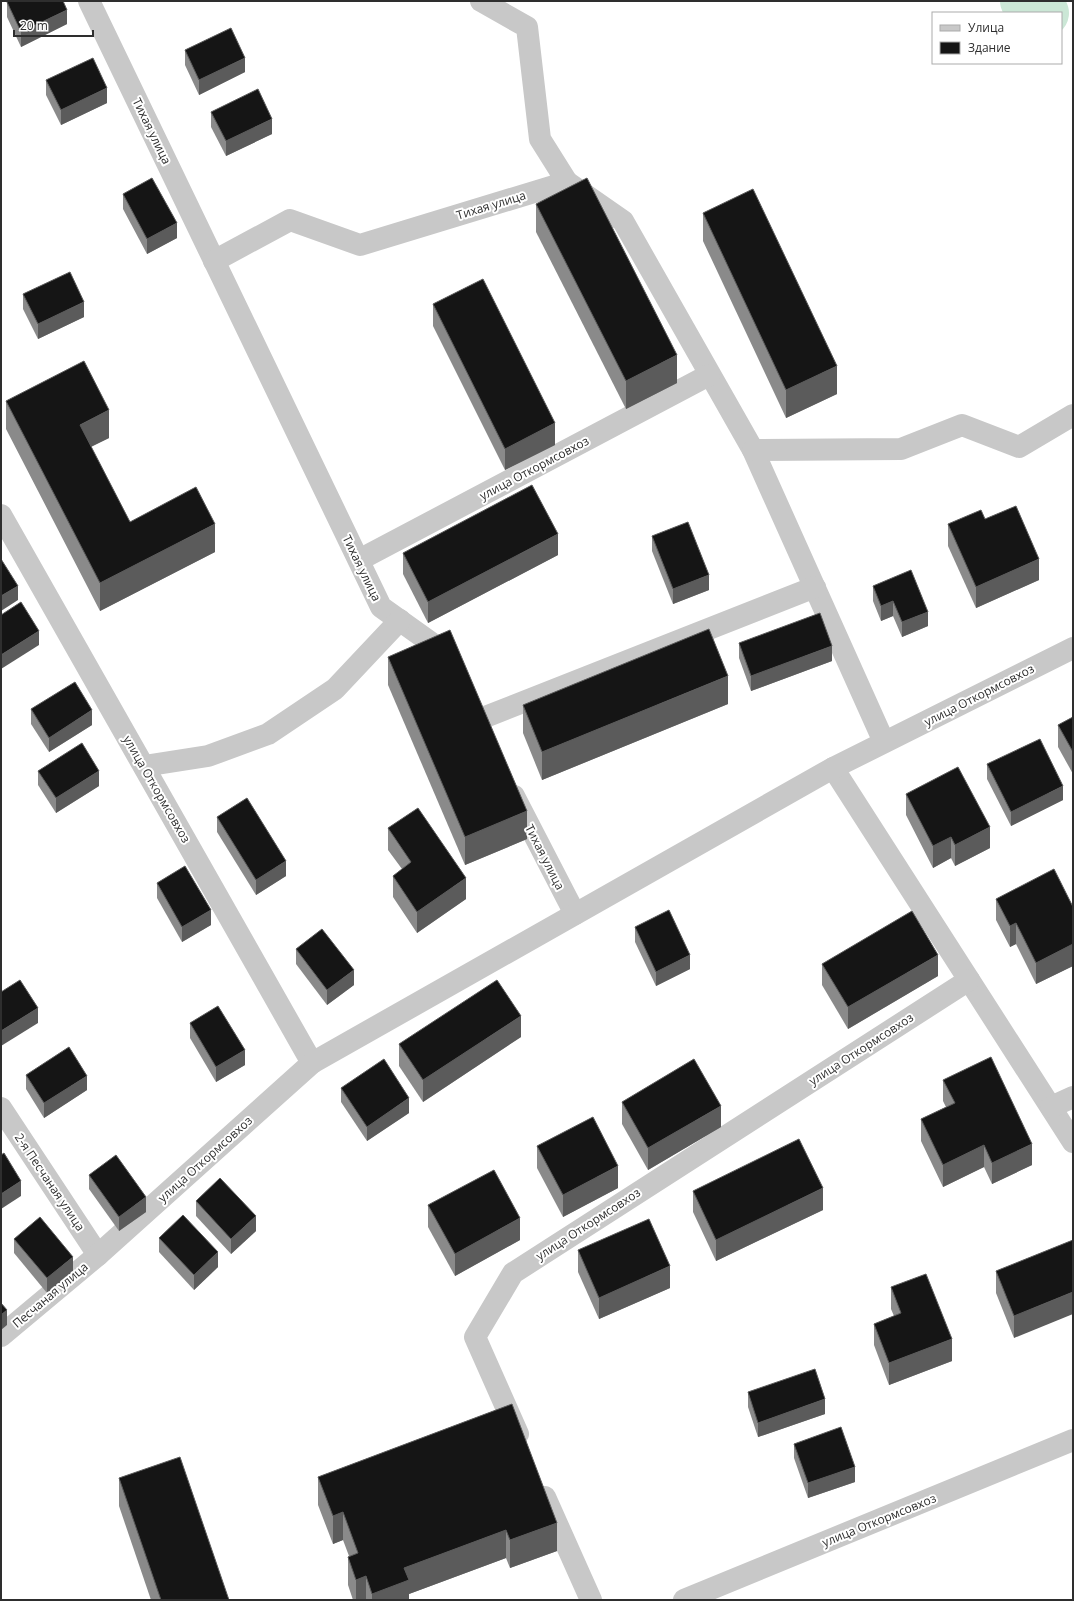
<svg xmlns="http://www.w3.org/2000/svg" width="1074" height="1601" font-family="'Open Sans',sans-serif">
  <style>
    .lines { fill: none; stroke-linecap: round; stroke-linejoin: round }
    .river { stroke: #cbe7d6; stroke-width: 48 }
    .minor { stroke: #c8c8c8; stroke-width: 22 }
    .wall { fill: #8a8a8a }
    .shaded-wall { fill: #5b5b5b }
    .building { fill: #151515; stroke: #5b5b5b }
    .labels { text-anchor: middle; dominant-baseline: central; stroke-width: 4; stroke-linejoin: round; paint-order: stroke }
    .street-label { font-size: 12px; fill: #2e2e2e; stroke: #fff }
  </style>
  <rect width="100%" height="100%" fill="#fff"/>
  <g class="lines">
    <polyline class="river" points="1024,1 1045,13"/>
    <g class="minor">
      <polyline points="89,1 381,607 437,647 446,664"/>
      <polyline points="567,182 623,221 753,450 884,742"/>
      <polyline points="214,261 290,220 360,245 567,182 540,139 527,27 481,1"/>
      <polyline points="753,450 901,449 962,425 1019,447 1073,415"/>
      <polyline points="1,515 312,1063"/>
      <polyline points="359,560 709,375"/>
      <polyline points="475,721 815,587"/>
      <polyline points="144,766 208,756 268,734 335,689 400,620"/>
      <polyline points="833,768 1073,1142"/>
      <polyline points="514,796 575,914"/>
      <polyline points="1051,1107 1073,1097"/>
      <polyline points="1,1108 98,1255"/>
      <polyline points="1,1336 98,1255 312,1063 833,768 1073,648"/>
      <polyline points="518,1434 475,1337 513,1273 969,980"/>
      <polyline points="545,1497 591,1600"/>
      <polyline points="684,1600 1073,1440"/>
    </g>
  </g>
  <g class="wall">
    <polygon points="7,2 67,24 21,47 7,17"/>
    <polygon points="185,50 245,72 199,95 185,65"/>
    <polygon points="46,80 107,103 61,125 46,95"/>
    <polygon points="211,112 272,134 226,156 211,127"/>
    <polygon points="123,194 177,238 147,254 123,209"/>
    <polygon points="536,204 677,383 626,409 536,232"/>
    <polygon points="703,213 837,394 786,418 703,241"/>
    <polygon points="23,294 84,317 38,339 23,309"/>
    <polygon points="433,304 555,445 505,470 433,326"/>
    <polygon points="6,401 109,438 91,447 130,522 215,552 100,611 6,429"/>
    <polygon points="1072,494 1073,494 1073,512 1072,509"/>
    <polygon points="948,524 1039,580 976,608 948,546"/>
    <polygon points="652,536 709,590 673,604 652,551"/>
    <polygon points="403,553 558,555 428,623 403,574"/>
    <polygon points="873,586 928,626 902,637 893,616 881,621 873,601"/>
    <polygon points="739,643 832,661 751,691 739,658"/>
    <polygon points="388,657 527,839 465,865 388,685"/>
    <polygon points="728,704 542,780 523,733 523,705"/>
    <polygon points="31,709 92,725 49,752 31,724"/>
    <polygon points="1073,717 1073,774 1058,747 1058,725"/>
    <polygon points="987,764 1063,800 1011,826 987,779"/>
    <polygon points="38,771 99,786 56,813 38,785"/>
    <polygon points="906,794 990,848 955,866 951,858 933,868 906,815"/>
    <polygon points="217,817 286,876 256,895 217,832"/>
    <polygon points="388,828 466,899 417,933 393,897 393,876 402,869 388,850"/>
    <polygon points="157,883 211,925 182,942 157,898"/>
    <polygon points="996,899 1073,907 1073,966 1036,984 1016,944 1010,947 996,920"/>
    <polygon points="635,927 690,969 656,986 635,942"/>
    <polygon points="296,949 354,985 327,1005 296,964"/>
    <polygon points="822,964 938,976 848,1029 822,985"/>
    <polygon points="190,1023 245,1065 216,1082 190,1038"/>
    <polygon points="521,1037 423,1102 399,1066 399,1044"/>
    <polygon points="26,1075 87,1090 44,1118 26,1089"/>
    <polygon points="943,1080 1032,1165 992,1184 984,1167 943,1187 921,1141 921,1119 946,1107 943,1101"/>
    <polygon points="341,1088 409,1113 367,1141 341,1102"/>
    <polygon points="622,1102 721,1127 648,1170 622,1124"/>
    <polygon points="537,1146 618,1188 563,1217 537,1168"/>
    <polygon points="89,1175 146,1212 119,1231 89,1189"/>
    <polygon points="693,1191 823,1210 716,1261 693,1212"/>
    <polygon points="196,1201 256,1231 231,1254 196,1216"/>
    <polygon points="428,1205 520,1240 455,1276 428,1227"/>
    <polygon points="159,1238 218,1267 194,1290 159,1252"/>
    <polygon points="14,1239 73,1272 47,1293 14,1253"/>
    <polygon points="1073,1240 1014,1338 996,1293 996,1271"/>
    <polygon points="578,1250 670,1288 599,1319 578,1272"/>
    <polygon points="891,1287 952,1361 889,1385 874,1345 874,1324 894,1316 891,1309"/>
    <polygon points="748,1392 825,1414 758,1437 748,1407"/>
    <polygon points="512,1404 557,1551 510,1568 506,1558 409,1594 409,1600 353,1600 348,1585 348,1557 349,1556 343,1540 333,1544 318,1505 318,1477"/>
    <polygon points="794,1444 855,1482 808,1498 794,1458"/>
    <polygon points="119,1478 229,1600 151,1600 119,1506"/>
  </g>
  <g class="shaded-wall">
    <polygon points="67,10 67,24 21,47 21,32"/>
    <polygon points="245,58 245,72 199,95 199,80"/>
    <polygon points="107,88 107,103 61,125 61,110"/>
    <polygon points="272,119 272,134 226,156 226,141"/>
    <polygon points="177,223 177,238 147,254 147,239"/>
    <polygon points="84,302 84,317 38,339 38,324"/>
    <polygon points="677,355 677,383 626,409 626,381"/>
    <polygon points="837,366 837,394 786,418 786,390"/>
    <polygon points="109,410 109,438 80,452 80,425"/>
    <polygon points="555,423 555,445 505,470 505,449"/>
    <polygon points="215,524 215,552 100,611 100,583"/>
    <polygon points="558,534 558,555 428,623 428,602"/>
    <polygon points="1039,559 1039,580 976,608 976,587"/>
    <polygon points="709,575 709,590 673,604 673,589"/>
    <polygon points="18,586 18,600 1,611 1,596"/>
    <polygon points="893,601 893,616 881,621 881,606"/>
    <polygon points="928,612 928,626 902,637 902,622"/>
    <polygon points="39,631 39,645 1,669 1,655"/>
    <polygon points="832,646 832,661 751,691 751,676"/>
    <polygon points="728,676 728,704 542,780 542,752"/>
    <polygon points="92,710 92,725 49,752 49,738"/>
    <polygon points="99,771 99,786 56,813 56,798"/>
    <polygon points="1063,786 1063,800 1011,826 1011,812"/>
    <polygon points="527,811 527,839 465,865 465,837"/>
    <polygon points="990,827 990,848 955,866 955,845"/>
    <polygon points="951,837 951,858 933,868 933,846"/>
    <polygon points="286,861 286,876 256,895 256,880"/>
    <polygon points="466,878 466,899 417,933 417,912"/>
    <polygon points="211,910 211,925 182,942 182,927"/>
    <polygon points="1016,923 1016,944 1010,947 1010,926"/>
    <polygon points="1073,944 1073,966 1036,984 1036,963"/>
    <polygon points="690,955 690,969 656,986 656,972"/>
    <polygon points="938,955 938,976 848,1029 848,1007"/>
    <polygon points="354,970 354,985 327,1005 327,990"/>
    <polygon points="38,1008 38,1023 1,1046 1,1031"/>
    <polygon points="521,1016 521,1037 423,1102 423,1080"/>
    <polygon points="245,1050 245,1065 216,1082 216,1067"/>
    <polygon points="87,1076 87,1090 44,1118 44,1103"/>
    <polygon points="409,1098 409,1113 367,1141 367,1127"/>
    <polygon points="721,1106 721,1127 648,1170 648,1148"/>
    <polygon points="1032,1144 1032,1165 992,1184 992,1163"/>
    <polygon points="984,1145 984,1167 943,1187 943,1165"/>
    <polygon points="618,1166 618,1188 563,1217 563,1195"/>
    <polygon points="21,1181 21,1196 1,1209 1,1194"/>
    <polygon points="823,1188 823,1210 716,1261 716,1240"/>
    <polygon points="146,1197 146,1212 119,1231 119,1217"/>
    <polygon points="256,1216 256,1231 231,1254 231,1239"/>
    <polygon points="520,1218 520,1240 455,1276 455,1254"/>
    <polygon points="218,1252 218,1267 194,1290 194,1275"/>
    <polygon points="73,1257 73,1272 47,1293 47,1278"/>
    <polygon points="670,1266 670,1288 599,1319 599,1298"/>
    <polygon points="1073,1292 1073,1314 1014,1338 1014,1316"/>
    <polygon points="7,1310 7,1325 1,1330 1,1315"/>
    <polygon points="952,1339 952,1361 889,1385 889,1363"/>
    <polygon points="825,1399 825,1414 758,1437 758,1423"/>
    <polygon points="855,1467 855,1482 808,1498 808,1483"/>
    <polygon points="343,1512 343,1540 333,1544 333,1516"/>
    <polygon points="557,1523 557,1551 510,1568 510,1540"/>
    <polygon points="506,1530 506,1558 409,1594 409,1600 372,1600 372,1594 404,1568"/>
    <polygon points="366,1576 366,1600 356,1600 356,1580"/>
  </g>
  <g class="building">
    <polygon points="10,1 63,1 67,10 21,32 7,2"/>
    <polygon points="231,28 245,58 199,80 185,50"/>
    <polygon points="93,58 107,88 61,110 46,80"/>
    <polygon points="258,89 272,119 226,141 211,112"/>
    <polygon points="152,178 177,223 147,239 123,194"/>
    <polygon points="587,178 677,355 626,381 536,204"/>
    <polygon points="753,189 837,366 786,390 703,213"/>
    <polygon points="70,272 84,302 38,324 23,294"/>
    <polygon points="483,279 555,423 505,449 433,304"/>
    <polygon points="84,361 109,410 80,425 130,522 196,487 215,524 100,583 6,401"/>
    <polygon points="532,485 558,534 428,602 403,553"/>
    <polygon points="1016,506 1039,559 976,587 948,524 981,510 985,519"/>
    <polygon points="688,522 709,575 673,589 652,536"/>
    <polygon points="1,559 18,586 1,596"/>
    <polygon points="911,570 928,612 902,622 893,601 881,606 873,586"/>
    <polygon points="21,602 39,631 1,655 1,615"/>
    <polygon points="820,613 832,646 751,676 739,643"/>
    <polygon points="709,629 728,676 542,752 523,705"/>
    <polygon points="450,630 527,811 465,837 388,657"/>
    <polygon points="75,682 92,710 49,738 31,709"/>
    <polygon points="1073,717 1073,752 1058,725"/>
    <polygon points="1040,739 1063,786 1011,812 987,764"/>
    <polygon points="82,743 99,771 56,798 38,771"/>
    <polygon points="958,767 990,827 955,845 951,837 933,846 906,794"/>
    <polygon points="247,798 286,861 256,880 217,817"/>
    <polygon points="418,808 466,878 417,912 393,876 411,862 388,828"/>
    <polygon points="185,866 211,910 182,927 157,883"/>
    <polygon points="1054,869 1073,907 1073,944 1036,963 1016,923 1010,926 996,899"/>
    <polygon points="669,910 690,955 656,972 635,927"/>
    <polygon points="912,911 938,955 848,1007 822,964"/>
    <polygon points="322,929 354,970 327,990 296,949"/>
    <polygon points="20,980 38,1008 1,1031 1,992"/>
    <polygon points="497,980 521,1016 423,1080 399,1044"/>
    <polygon points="218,1006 245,1050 216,1067 190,1023"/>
    <polygon points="69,1047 87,1076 44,1103 26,1075"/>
    <polygon points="991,1057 1032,1144 992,1163 984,1145 943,1165 921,1119 955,1103 943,1080"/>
    <polygon points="384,1059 409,1098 367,1127 341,1088"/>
    <polygon points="694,1059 721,1106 648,1148 622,1102"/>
    <polygon points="593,1117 618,1166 563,1195 537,1146"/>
    <polygon points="799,1139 823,1188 716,1240 693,1191"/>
    <polygon points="4,1153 21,1181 1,1194 1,1155"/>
    <polygon points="116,1155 146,1197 119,1217 89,1175"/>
    <polygon points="494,1170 520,1218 455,1254 428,1205"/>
    <polygon points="220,1178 256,1216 231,1239 196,1201"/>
    <polygon points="183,1215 218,1252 194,1275 159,1238"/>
    <polygon points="40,1217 73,1257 47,1278 14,1239"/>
    <polygon points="649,1219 670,1266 599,1298 578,1250"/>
    <polygon points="1073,1240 1073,1292 1014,1316 996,1271"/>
    <polygon points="926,1274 952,1339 889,1363 874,1324 901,1313 891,1287"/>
    <polygon points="1,1303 7,1310 1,1315"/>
    <polygon points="815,1369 825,1399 758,1423 748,1392"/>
    <polygon points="512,1404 557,1523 510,1540 506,1530 404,1568 409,1580 372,1594 366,1576 356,1580 348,1557 358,1553 343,1512 333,1516 318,1477"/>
    <polygon points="841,1427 855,1467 808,1483 794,1444"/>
    <polygon points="180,1457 229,1600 161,1600 119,1478"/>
  </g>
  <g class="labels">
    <g class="street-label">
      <text transform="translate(152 131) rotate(64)">Тихая улица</text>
      <text transform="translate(491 205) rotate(-17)">Тихая улица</text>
      <text transform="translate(534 468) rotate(-28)">улица Откормсовхоз</text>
      <text transform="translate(362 568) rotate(64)">Тихая улица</text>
      <text transform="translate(979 695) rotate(-27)">улица Откормсовхоз</text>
      <text transform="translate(157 789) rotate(60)">улица Откормсовхоз</text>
      <text transform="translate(545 857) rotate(63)">Тихая улица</text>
      <text transform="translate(861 1049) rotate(-33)">улица Откормсовхоз</text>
      <text transform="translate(205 1159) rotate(-42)">улица Откормсовхоз</text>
      <text transform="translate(50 1182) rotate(56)">2-я Песчаная улица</text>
      <text transform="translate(588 1224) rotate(-33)">улица Откормсовхоз</text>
      <text transform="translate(50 1295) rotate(-40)">Песчаная улица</text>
      <text transform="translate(879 1520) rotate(-22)">улица Откормсовхоз</text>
    </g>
  </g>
  <rect width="1074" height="1601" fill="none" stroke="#2e2e2e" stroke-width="4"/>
  <rect x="932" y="12" width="130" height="52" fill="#ffffff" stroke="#ababab"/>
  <rect x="940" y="25" width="20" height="6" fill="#c8c8c8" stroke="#ababab"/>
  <text x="968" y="32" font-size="12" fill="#2e2e2e">Улица</text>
  <rect x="940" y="42" width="20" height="12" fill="#151515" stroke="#ababab"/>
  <text x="968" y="52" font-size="12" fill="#2e2e2e">Здание</text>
  <path d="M14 30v6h79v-6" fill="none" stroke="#2e2e2e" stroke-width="2"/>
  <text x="20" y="30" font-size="12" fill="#2e2e2e" stroke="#ffffff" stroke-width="3" paint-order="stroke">20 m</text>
</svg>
